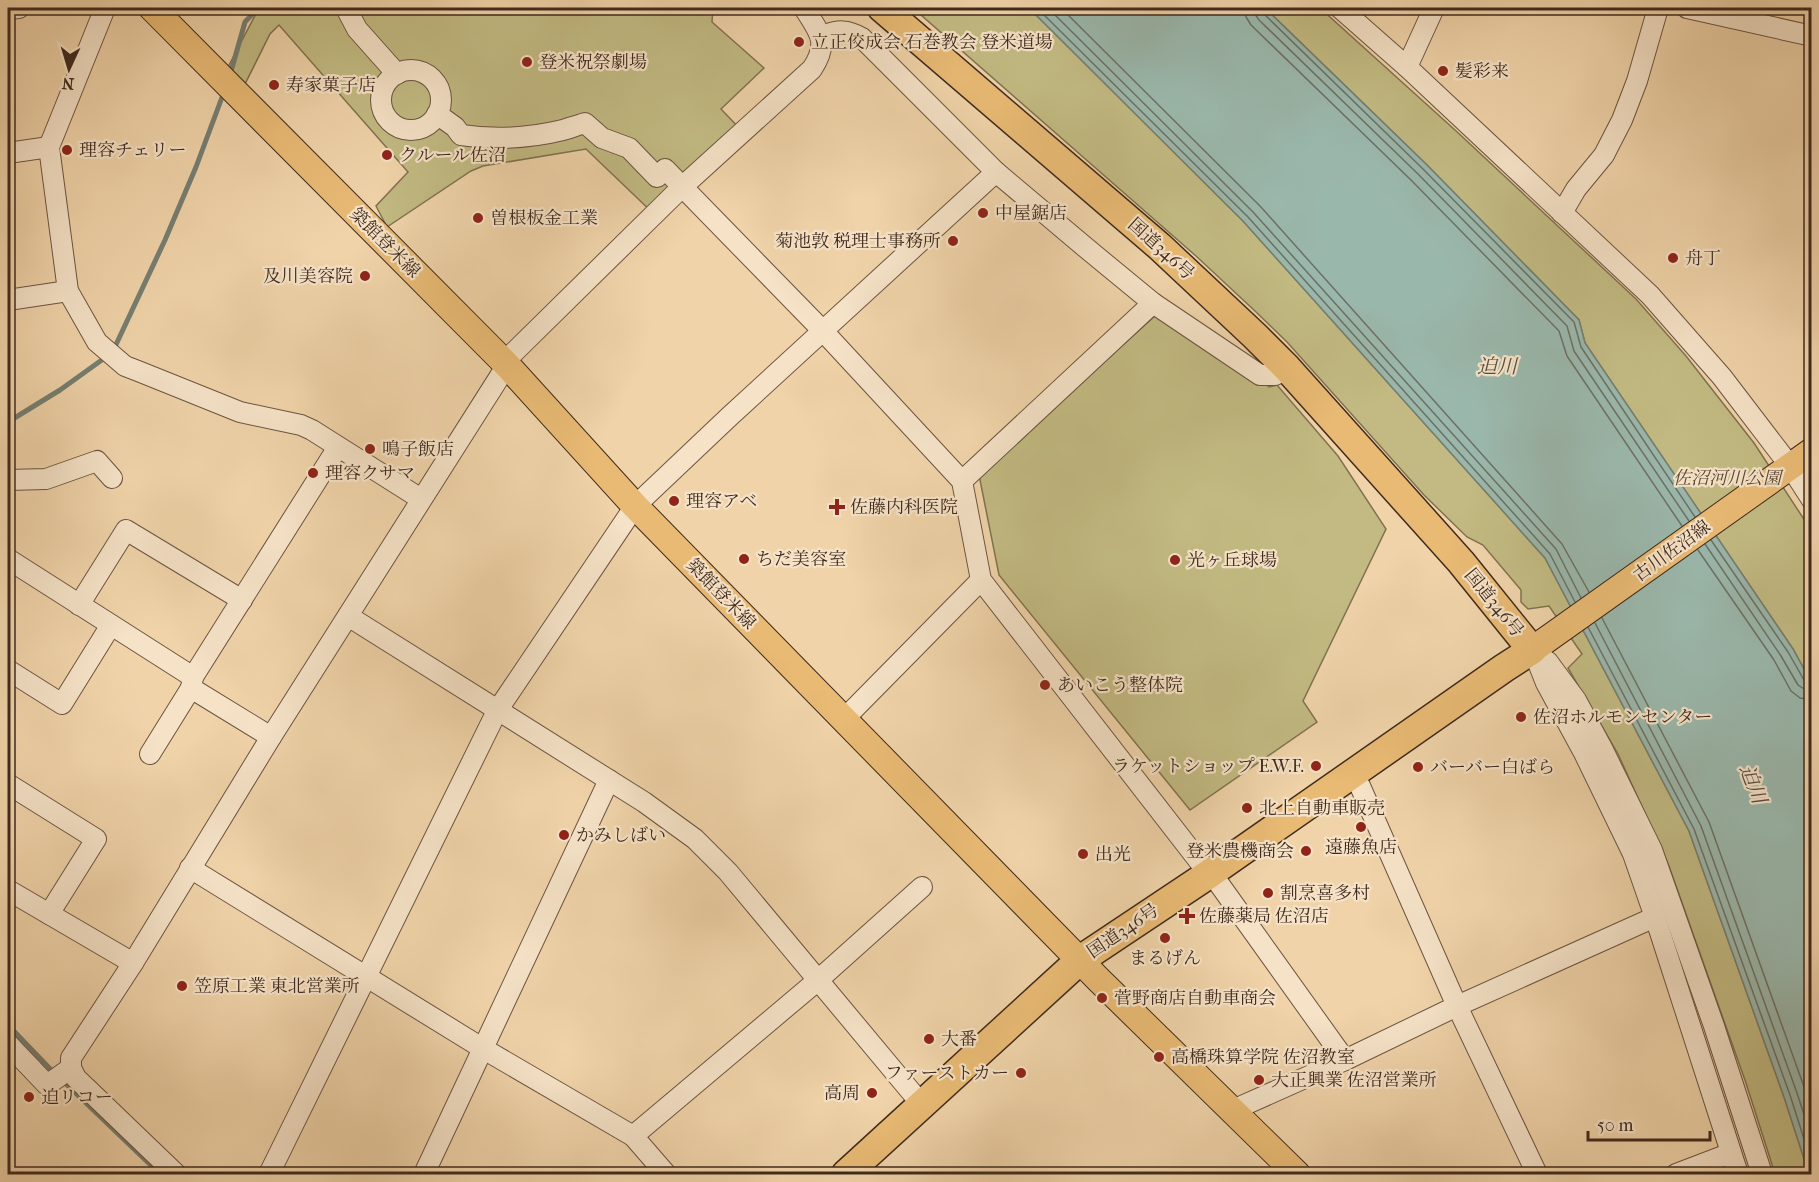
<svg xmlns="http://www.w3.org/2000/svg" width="1819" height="1182" font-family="'IM FELL French Canon','Noto Serif JP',serif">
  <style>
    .green { fill: #c2ba82; stroke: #817250; stroke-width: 1.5 }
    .water { fill: #9ab7ab; stroke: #767f72; stroke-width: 1.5 }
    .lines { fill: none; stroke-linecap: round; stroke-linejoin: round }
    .shore { stroke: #6d7064; stroke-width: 1.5 }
    .stream { stroke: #767f72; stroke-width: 5 }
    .minor-casing { stroke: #6c5440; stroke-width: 22 }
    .major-casing { stroke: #402a1d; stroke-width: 28 }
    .highway-casing { stroke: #402a1d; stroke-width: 31 }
    .minor { stroke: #f5e2c7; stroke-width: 20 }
    .major { stroke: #e8ba74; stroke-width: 26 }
    .highway { stroke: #e8ba74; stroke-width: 28 }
    .poi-dot { fill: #8f2418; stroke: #f5e2c7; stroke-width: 2 }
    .labels { text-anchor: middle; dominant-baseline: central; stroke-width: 4.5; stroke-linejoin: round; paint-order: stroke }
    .poi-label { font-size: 18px; fill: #402a1d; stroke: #f5e2c7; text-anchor: start }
    .street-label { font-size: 18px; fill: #402a1d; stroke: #f5e2c7 }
    .park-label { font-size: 18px; font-style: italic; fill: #5a4731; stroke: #f5e2c7 }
    .water-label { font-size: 20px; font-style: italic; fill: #564d40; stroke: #f5e2c7 }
  </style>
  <rect width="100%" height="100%" fill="#f0d3a9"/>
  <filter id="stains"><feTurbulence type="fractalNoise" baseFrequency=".00333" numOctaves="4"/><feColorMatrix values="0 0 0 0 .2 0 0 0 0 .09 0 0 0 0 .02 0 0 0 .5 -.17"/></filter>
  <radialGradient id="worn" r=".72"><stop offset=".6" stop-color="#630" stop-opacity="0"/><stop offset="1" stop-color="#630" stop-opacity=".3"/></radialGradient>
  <g class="green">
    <polygon points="259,8 713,8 712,22 764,68 721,109 742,131 656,216 586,149 483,166 471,171 387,227 376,206 408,172 279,25 270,34 245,84 228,67"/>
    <polygon points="913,8 1029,8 1243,221 1545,558 1689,831 1784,1097 1809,1174 1775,1174 1746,1083 1669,866 1618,754 1568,668 1582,654 1549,606 1528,609 1521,602 1521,590 1483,545 1467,537 1424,495 1287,342 1255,311 1196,256"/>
    <polygon points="1265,8 1320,8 1455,130 1636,299 1686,356 1754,443 1811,530 1811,682 1793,649 1585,343 1579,320 1427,165"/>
    <polygon points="1174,310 1269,387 1277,385 1338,456 1386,529 1303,701 1317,722 1190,810 999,575 979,475 1156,315"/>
  </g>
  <polygon class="water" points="1029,8 1265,8 1427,165 1579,320 1585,343 1793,649 1811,682 1811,1174 1809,1174 1784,1097 1689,831 1545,558 1243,221"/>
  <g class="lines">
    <g class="shore">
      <polyline points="1037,8 1248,217 1550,554 1575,602"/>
      <polyline points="1048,8 1253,212 1556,549 1581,598"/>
      <polyline points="1061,8 1260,206 1562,544 1589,592"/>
      <polyline points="1245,8 1246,17 1251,25 1412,181 1559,331 1567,356 1682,526"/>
      <polyline points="1254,8 1255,14 1259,20 1418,174 1567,326 1574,351 1689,521"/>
      <polyline points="1262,8 1264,14 1423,169 1574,322 1581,347 1695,517"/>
      <polyline points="1711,540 1788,652 1804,680 1812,683"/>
      <polyline points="1705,544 1781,656 1798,685 1804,689 1812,691"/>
      <polyline points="1698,550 1774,660 1791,691 1800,698 1812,700"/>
      <polyline points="1602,618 1709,822 1812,1109"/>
      <polyline points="1595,623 1701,826 1797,1093 1812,1139"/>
      <polyline points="1588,627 1694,829 1790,1095 1812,1164"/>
    </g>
    <g class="stream">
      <polyline points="230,75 245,22 258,8"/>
      <polyline points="113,351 165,240 196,167 224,92"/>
      <polyline points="8,422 60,390 106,357"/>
      <polyline points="8,1025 55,1074"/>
      <polyline points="62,1080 160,1174"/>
    </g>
    <defs>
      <g id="minor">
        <polyline points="105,8 49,147 68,291 97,342 125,366 138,371 240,412 301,425 312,430 421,499"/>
        <polyline points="346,8 357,29 397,74"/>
        <polyline points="1340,8 1407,67 1650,295 1722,377 1790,466 1812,500"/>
        <polyline points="1687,8 1812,36"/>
        <polyline points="8,9 19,8"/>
        <path d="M 822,36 C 838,30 847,29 862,38 L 996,172 L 1085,247 L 1153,303 L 1260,375 L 1275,375 L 1287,368"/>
        <polyline points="1407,67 1434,8"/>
        <circle cx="411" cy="100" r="30"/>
        <path d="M 437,114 L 455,127 L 461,135 C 494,140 530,138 563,130 C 570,128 578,125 585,123 L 602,138 L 629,148 L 657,177 L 665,169 L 822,330 L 962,481 L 981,580 L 1209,874 L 1217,881 L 1345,1060"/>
        <polyline points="8,153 49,147"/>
        <polyline points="1562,213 1576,189 1604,155 1622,120 1637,81 1658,8"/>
        <polyline points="8,300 68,291"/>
        <path d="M 504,362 L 682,187 L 812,69 C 830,42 819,32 804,8"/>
        <polyline points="8,480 46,479 97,461 112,478"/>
        <polyline points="962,481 1153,303"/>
        <polyline points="8,559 193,677 191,688 271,737"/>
        <polyline points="79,605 126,530 242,600"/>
        <polyline points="348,616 644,802 695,839 728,872 923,1106"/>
        <polyline points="1532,650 1548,662 1576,700 1602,748 1652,850 1714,1026 1762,1174"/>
        <polyline points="1535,655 1546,683 1584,753 1633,854 1657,923 1738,1174"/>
        <polyline points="8,670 62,704 111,625"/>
        <polyline points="193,677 338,447"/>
        <polyline points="844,719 981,580"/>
        <polyline points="150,754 191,688"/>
        <polyline points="1352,774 1360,786 1457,1006 1537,1174"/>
        <polyline points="8,784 96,839 49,914"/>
        <polyline points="190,868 482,1048 633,1136 666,1174"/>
        <polyline points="8,890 133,963"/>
        <polyline points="8,1044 47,1085 71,1068"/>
        <polyline points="1233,1110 1345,1060 1457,1006 1655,917"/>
        <polyline points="633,1136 817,981 922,887"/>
        <polyline points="176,1174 76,1078 71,1068 71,1058 133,963 271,737 507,365"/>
        <polyline points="269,1174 497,711 635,506 730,416 996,172"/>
        <polyline points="424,1174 609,780"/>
        <polyline points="1676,1174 1731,1153"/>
      </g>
      <g id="major">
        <polyline points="152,8 507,365 635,506 1099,980 1297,1174"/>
        <polyline points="1532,650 1812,451"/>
      </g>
      <polyline id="highway" points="846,1174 1080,960 1209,874 1504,668 1532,650 1461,562 1287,368 1255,336 1159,246 882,8"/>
    </defs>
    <use href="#minor" class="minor-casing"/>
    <use href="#major" class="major-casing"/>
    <use href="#highway" class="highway-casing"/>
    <use href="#minor" class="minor"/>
    <use href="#major" class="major"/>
    <use href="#highway" class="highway"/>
  </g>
  <g class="poi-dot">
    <circle cx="799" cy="42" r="6"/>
    <circle cx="527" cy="62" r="6"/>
    <circle cx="1443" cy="71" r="6"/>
    <circle cx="274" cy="85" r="6"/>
    <circle cx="67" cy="150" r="6"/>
    <circle cx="387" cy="155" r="6"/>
    <circle cx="983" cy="213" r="6"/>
    <circle cx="478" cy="218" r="6"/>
    <circle cx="953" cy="241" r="6"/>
    <circle cx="1673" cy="258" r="6"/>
    <circle cx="365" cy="276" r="6"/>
    <circle cx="370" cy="449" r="6"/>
    <circle cx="313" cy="473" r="6"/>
    <circle cx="674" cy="501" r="6"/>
    <path d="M834 498h6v6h6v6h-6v6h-6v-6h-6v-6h6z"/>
    <circle cx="744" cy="559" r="6"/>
    <circle cx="1175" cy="560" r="6"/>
    <circle cx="1045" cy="685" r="6"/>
    <circle cx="1521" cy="717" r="6"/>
    <circle cx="1316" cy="766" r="6"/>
    <circle cx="1418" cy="767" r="6"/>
    <circle cx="1247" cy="808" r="6"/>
    <circle cx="1361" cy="827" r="6"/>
    <circle cx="564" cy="835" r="6"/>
    <circle cx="1306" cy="851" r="6"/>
    <circle cx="1083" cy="854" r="6"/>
    <circle cx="1268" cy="893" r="6"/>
    <path d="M1184 907h6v6h6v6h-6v6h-6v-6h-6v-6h6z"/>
    <circle cx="1165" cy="938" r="6"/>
    <circle cx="182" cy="986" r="6"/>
    <circle cx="1102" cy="998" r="6"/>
    <circle cx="929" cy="1039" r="6"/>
    <circle cx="1159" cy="1057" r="6"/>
    <circle cx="1021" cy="1073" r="6"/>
    <circle cx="1259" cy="1080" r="6"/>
    <circle cx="872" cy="1093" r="6"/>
    <circle cx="29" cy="1097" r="6"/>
  </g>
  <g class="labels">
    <g class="poi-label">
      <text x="811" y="42">立正佼成会 石巻教会 登米道場</text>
      <text x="539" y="62">登米祝祭劇場</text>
      <text x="1455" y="71">髪彩来</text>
      <text x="286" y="85">寿家菓子店</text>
      <text x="79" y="150">理容チェリー</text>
      <text x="399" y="155">クルール佐沼</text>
      <text x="995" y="213">中屋鋸店</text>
      <text x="490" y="218">曽根板金工業</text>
      <text x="941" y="241" text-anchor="end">菊池敦 税理士事務所</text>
      <text x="1685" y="258">舟丁</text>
      <text x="353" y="276" text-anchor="end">及川美容院</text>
      <text x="382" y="449">鳴子飯店</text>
      <text x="325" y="473">理容クサマ</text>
      <text x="686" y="501">理容アベ</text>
      <text x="850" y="507">佐藤内科医院</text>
      <text x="756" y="559">ちだ美容室</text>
      <text x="1187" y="560">光ヶ丘球場</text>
      <text x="1057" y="685">あいこう整体院</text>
      <text x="1533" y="717">佐沼ホルモンセンター</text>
      <text x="1304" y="766" text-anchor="end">ラケットショップ E.W.F.</text>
      <text x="1430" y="767">バーバー白ばら</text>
      <text x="1259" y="808">北上自動車販売</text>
      <text x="576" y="835">かみしばい</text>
      <text x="1361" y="847" text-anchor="middle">遠藤魚店</text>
      <text x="1294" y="851" text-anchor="end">登米農機商会</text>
      <text x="1095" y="854">出光</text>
      <text x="1280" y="893">割烹喜多村</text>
      <text x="1199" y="916">佐藤薬局 佐沼店</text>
      <text x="1165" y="958" text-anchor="middle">まるげん</text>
      <text x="194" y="986">笠原工業 東北営業所</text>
      <text x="1114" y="998">菅野商店自動車商会</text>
      <text x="941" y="1039">大番</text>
      <text x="1171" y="1057">高橋珠算学院 佐沼教室</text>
      <text x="1009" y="1073" text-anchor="end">ファーストカー</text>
      <text x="1271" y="1080">大正興業 佐沼営業所</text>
      <text x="860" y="1093" text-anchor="end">高周</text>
      <text x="41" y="1097">迫リコー</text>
    </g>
    <g class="street-label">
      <text transform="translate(385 243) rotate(45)">築館登米線</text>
      <text transform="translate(1161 249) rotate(42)">国道346号</text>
      <text transform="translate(1672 551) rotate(-36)">古川佐沼線</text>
      <text transform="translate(721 594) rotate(46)">築館登米線</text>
      <text transform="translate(1494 603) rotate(51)">国道346号</text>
      <text transform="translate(1123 931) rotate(-34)">国道346号</text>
    </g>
    <g class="park-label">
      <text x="1727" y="478">佐沼河川公園</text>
    </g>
    <g class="water-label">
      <text x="1497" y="366">迫川</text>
      <text transform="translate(1753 784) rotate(69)">迫川</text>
    </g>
  </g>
  <rect width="1819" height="1182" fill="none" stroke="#f0d3a9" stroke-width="30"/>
  <rect x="9" y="9" width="1801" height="1164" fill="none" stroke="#402a1d" stroke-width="3"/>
  <rect x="15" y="15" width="1789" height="1152" fill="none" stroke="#402a1d" stroke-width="1.5"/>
  <g transform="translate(69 69) rotate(184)" stroke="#f5e2c7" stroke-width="4.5" paint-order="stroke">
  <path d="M0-4.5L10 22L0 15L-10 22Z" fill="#402a1d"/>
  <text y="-9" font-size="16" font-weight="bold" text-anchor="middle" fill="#402a1d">N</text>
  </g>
  <path d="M1588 1131v9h122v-9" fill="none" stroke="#402a1d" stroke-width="3"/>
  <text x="1597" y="1131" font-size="18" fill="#402a1d" stroke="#f5e2c7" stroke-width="4.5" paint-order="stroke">50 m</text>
  <rect width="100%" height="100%" filter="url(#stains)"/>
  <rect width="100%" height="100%" fill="url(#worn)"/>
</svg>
